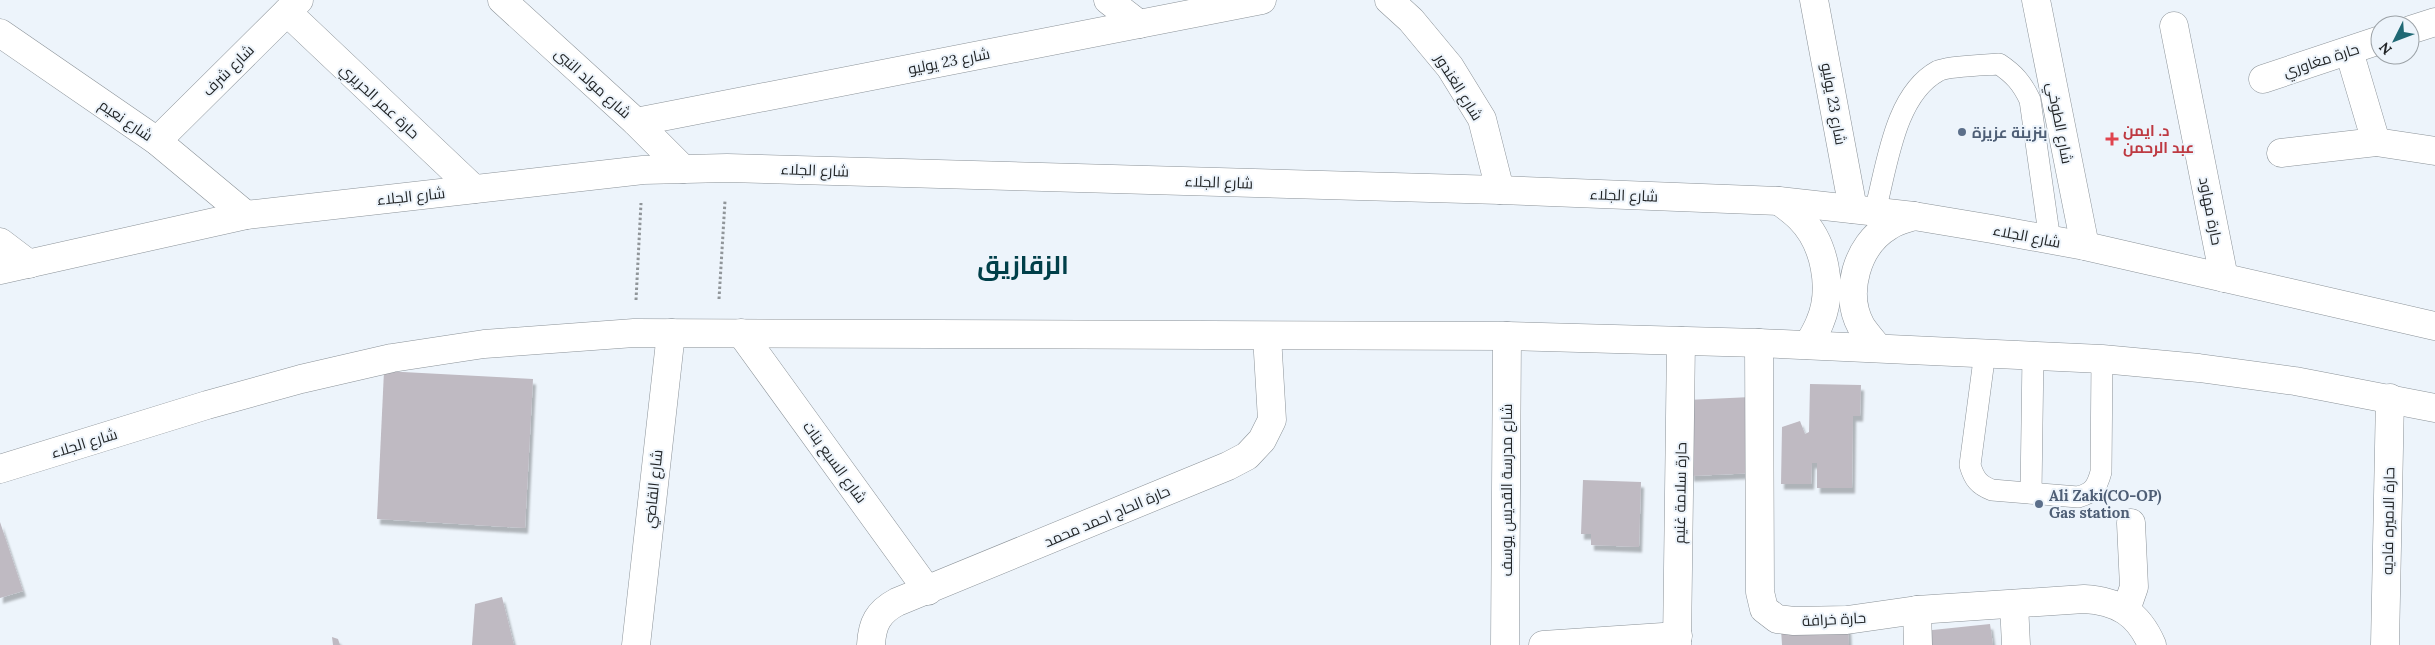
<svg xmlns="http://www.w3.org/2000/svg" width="2435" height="645" font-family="Lora,Cairo,serif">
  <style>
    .building { fill: #bfbac2; filter: url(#shadow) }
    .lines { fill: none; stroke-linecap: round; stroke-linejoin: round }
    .service-casing { stroke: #8b9298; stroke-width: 22 }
    .pedestrian-casing { stroke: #8b9298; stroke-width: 29 }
    .minor-casing { stroke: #8b9298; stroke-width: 29 }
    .trunk-casing { stroke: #8b9298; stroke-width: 29 }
    .path { stroke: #909599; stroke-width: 3; stroke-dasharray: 2.5 2.5; stroke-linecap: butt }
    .service { stroke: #fff; stroke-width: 21 }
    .pedestrian { stroke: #fff; stroke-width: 28 }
    .minor { stroke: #fff; stroke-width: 28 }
    .trunk { stroke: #fff; stroke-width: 28 }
    .service-dot { fill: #5c6f8a; stroke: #edf4fb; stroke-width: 2 }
    .health-dot { fill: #e0444e; stroke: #edf4fb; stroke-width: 2 }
    .labels { text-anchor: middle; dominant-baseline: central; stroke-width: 4; stroke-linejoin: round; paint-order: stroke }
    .street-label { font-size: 15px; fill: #232628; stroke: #edf4fb }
    .health-label { font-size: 15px; font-weight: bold; fill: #be3a42; stroke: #edf4fb; text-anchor: start }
    .service-label { font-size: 15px; font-weight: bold; fill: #4e5e75; stroke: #edf4fb; text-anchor: start }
    .town-label { font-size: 25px; font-weight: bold; fill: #003f49; stroke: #edf4fb }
  </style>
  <defs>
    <filter id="shadow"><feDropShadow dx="3" dy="5.5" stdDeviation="1" flood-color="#0004"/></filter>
  </defs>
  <rect width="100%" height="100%" fill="#edf4fb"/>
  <g class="building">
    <polygon points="384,371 533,379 525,528 377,519"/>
    <polygon points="1810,384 1861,385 1860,416 1853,416 1852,488 1817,488 1817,463 1812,463 1811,484 1781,484 1782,427 1800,421 1805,434 1809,432"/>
    <polygon points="1751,397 1755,473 1691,476 1687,400"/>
    <polygon points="1583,480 1641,482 1639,547 1591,545 1591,534 1581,534"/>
    <polygon points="0,522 23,591 0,598"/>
    <polygon points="502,597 514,645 472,645 475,604"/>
    <polygon points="1990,624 1993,645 1925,645 1923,631"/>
    <polygon points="1848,626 1849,645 1782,645 1781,629"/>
    <polygon points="332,637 338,639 340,645 333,645"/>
  </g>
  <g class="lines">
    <defs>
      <g id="service">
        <path d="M 1875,211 C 1887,167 1894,95 1938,71 C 1948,66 1986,65 1999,64 C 2014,74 2022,83 2030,100 L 2050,241"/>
        <path d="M 1985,352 L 1970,465 C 1974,479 1979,485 1992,490 L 2078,497 C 2093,493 2097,487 2101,472 L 2102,359"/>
        <polyline points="2031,493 2033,354"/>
      </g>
      <polyline id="pedestrian" points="2126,610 2134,587 2131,523"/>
      <g id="minor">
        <polyline points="502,0 636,122 683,169"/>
        <polyline points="1108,0 1139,24"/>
        <polyline points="1389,0 1411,20 1450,67 1482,119 1500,190"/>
        <polyline points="1814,0 1853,209"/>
        <polyline points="2036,0 2085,246"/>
        <polyline points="287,12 474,189"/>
        <polyline points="2174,26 2224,278"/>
        <polyline points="2410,30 2435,22"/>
        <polyline points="0,33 157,141 246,215"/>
        <polyline points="2349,51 2376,142"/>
        <polyline points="2263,79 2380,40"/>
        <polyline points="636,122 1262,0"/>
        <polyline points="157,141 299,0"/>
        <polyline points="2281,153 2376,142 2435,151"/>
        <polyline points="0,242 29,264"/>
        <polyline points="741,333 928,591"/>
        <path d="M 1759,343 L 1760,592 L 1764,609 L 1777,619 L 1794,621 L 1847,620 L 1917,610 L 2084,599 C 2118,601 2138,613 2152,645"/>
        <polyline points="2014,604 2016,645"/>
        <polyline points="1917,610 1918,645"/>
        <polyline points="636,645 671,333"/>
        <path d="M 871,645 C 872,624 878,612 897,602 L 1228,466 L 1247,456 L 1262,440 L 1272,420 L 1267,336"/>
        <polyline points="1505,645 1507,336"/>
        <polyline points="1543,645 1678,636"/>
        <polyline points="1677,645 1681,341"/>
        <polyline points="2385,645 2390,398"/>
      </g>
      <g id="trunk">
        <path d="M 1779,201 C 1786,206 1794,212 1800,218 C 1825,243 1834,289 1820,322 C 1817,330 1812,338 1808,345"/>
        <polyline points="0,270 246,215 643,170 727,168 1500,190 1779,201 1914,216 1992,229 2085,246 2435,326"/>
        <path d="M 1878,348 C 1873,341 1866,334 1861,326 C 1843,293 1857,245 1889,226 C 1896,221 1906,219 1914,216"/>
        <polyline points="0,469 207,405 301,379 392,358 484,344 634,333 1507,336 1759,343 2102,359 2199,368 2295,381 2435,408"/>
      </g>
    </defs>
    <use href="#service" class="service-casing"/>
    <use href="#pedestrian" class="pedestrian-casing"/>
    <use href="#minor" class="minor-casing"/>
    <use href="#trunk" class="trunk-casing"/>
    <g class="path">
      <polyline points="719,299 725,201"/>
      <polyline points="636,300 641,203"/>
    </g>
    <use href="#service" class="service"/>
    <use href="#pedestrian" class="pedestrian"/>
    <use href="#minor" class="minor"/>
    <use href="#trunk" class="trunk"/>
  </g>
  <g class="service-dot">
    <circle cx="1962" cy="132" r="5"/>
    <circle cx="2039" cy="504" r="5"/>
  </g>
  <path class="health-dot" d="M2109.5 131.5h5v5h5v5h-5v5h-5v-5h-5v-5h5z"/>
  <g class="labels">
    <g class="street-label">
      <text transform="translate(2321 60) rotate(-18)">حارة مغاوري</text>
      <text transform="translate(949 61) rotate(-11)">شارع 23 يوليو</text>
      <text transform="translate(228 70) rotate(-45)">شارع شرف</text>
      <text transform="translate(593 83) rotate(42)">شارع مولد النبى</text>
      <text transform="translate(1459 87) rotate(58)">شارع الغندور</text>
      <text transform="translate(380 101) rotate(43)">حارة عمر الحريري</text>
      <text transform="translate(1834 104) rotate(80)">شارع 23 يوليو</text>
      <text transform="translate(126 120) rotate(34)">شارع نعيم</text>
      <text transform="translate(2060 123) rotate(79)">شارع الطوخي</text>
      <text transform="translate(815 170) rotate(2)">شارع الجلاء</text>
      <text transform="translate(1219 182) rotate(2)">شارع الجلاء</text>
      <text transform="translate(1624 195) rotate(2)">شارع الجلاء</text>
      <text transform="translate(411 196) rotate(-6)">شارع الجلاء</text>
      <text transform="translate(2211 211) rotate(79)">حارة مهاود</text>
      <text transform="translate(2027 236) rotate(11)">شارع الجلاء</text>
      <text transform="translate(84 443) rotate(-17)">شارع الجلاء</text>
      <text transform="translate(835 462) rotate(54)">شارع السبع بنات</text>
      <text transform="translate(653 489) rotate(-84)">شارع القاضي</text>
      <text transform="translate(1506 490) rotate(-90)">شارع مدرسة القديس يوسف</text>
      <text transform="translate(1680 493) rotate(-89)">حارة سلامة غنيم</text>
      <text transform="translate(1107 516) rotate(-23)">حارة الحاج احمد محمد</text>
      <text transform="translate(2388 521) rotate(-89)">حارة الاميره فاديه</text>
      <text transform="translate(1834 619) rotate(-3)">حارة خرافة</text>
    </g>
    <g class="health-label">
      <text x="2123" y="130">د. ايمن<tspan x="2123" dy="17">عبد الرحمن</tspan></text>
    </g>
    <g class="service-label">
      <text x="1972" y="132">بنزينة عزيزة</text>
      <text x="2049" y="495">Ali Zaki(CO-OP)<tspan x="2049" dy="17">Gas station</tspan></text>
    </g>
    <g class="town-label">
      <text x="1023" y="265">الزقازيق</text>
    </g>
  </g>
  <g transform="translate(2395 40) rotate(228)"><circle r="24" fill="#edf4fb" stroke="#9ca2a7"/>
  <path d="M0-4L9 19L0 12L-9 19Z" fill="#1f6874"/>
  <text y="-8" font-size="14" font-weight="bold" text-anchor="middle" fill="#232628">N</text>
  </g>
</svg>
